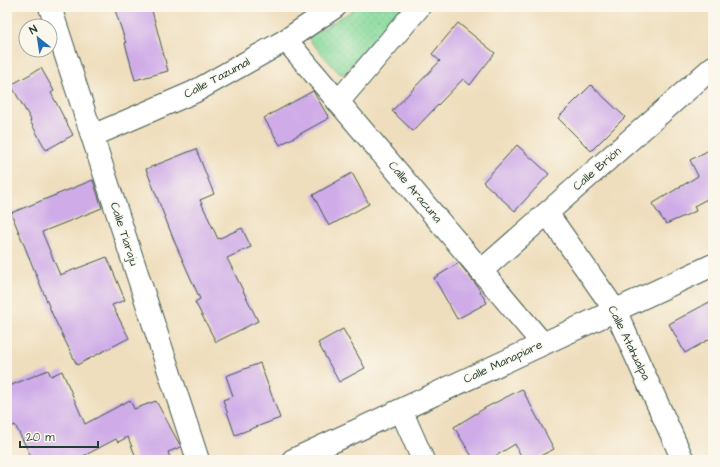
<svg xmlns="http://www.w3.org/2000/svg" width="720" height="467" font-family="'Architects Daughter',sans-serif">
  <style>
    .park { fill: url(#park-dots); stroke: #528b68 }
    .building { fill: #cface8 }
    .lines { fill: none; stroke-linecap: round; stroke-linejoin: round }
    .street-casing { stroke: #3e5549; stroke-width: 24 }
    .street { stroke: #fff; stroke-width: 22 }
    .labels { text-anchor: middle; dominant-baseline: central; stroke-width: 3; stroke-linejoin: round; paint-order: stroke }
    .street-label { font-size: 12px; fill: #1f3d34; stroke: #fbf7ec }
  </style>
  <defs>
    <pattern id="park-dots" width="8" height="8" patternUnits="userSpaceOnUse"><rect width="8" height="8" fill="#85d99b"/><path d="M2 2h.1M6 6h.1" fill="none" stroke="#72bb86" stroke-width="1.8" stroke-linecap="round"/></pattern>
  </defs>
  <rect width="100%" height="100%" fill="#fbf7ec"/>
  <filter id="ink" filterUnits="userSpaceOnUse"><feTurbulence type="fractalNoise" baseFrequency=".025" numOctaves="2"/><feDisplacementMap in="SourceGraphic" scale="8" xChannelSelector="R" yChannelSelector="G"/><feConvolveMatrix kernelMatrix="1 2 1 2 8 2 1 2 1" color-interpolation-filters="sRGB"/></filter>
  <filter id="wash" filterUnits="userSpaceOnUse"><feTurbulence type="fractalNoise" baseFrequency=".012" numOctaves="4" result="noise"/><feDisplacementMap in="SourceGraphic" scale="16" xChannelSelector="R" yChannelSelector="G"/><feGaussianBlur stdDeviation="0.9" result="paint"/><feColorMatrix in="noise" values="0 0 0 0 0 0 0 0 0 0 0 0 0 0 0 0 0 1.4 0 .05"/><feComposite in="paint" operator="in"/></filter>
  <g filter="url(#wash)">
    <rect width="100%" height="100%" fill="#efdebd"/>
    <polygon class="park" points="358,7 404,7 344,73 340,74 310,41 309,37"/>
    <g id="blocks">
      <g class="building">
        <polygon points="114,7 151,7 168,71 135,80 125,43 126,43"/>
        <polygon points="458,23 495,53 470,85 463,79 413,131 392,111 440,61 432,54"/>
        <polygon points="41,68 54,91 51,93 73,135 46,150 30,121 31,120 11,85"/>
        <polygon points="591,85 625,117 591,151 558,118"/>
        <polygon points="313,91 329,118 280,145 264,118"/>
        <polygon points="517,145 549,174 515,211 483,182"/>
        <polygon points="713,148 713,207 709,198 694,206 696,211 666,224 652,204 698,176 690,160"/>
        <polygon points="196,149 214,194 200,200 218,239 242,228 251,247 227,258 258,321 216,342 195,302 200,299 175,243 146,169"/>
        <polygon points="352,173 369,204 329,226 313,195"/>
        <polygon points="93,180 102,208 42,232 60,275 107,257 125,300 112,305 129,338 77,365 53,316 11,213"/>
        <polygon points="459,263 477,286 487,303 457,319 434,278"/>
        <polygon points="713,300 713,337 685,353 669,324"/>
        <polygon points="343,329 365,368 339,382 318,343"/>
        <polygon points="260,363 280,418 235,435 223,400 233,396 226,376"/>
        <polygon points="48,370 51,376 62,371 85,424 130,400 134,409 156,401 181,447 168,452 171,460 137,460 128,437 118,442 116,439 76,460 33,460 15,425 7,429 7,387"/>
        <polygon points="522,389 554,449 532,460 523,460 515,444 489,460 474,460 454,427 485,408"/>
      </g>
    </g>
  </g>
  <g filter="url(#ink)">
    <use href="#blocks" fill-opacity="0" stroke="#3e5549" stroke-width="1"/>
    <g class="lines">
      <defs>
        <g id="street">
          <polyline points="50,7 198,460"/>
          <polyline points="286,40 543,344"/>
          <polyline points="338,102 419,7"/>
          <polyline points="92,136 194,92 286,40 335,7"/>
          <polyline points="547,213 615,310 683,460"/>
          <polyline points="481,271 713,67"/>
          <polyline points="401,410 423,460"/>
          <polyline points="293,460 713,265"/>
        </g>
      </defs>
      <use href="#street" class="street-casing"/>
      <use href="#street" class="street"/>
    </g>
  </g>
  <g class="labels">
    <g class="street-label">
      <text transform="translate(217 78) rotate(-28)">Calle Tazumal</text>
      <text transform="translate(597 169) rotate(-41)">Calle Brión</text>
      <text transform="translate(415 192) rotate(50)">Calle Aracuna</text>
      <text transform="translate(124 234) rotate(72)">Calle Tiaraju</text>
      <text transform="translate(629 343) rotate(64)">Calle Atahualpa</text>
      <text transform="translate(503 362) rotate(-25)">Calle Manapiare</text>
    </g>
  </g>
  <rect width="720" height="467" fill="none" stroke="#fbf7ec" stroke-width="24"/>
  <g transform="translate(38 38) rotate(330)"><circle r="19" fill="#fbf7ec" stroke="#a3ada2"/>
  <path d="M0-3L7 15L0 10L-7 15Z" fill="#1f6fb2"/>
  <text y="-6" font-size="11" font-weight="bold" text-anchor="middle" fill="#1f3d34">N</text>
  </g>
  <path d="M20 441v6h78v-6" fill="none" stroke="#1f3d34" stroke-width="2"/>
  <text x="26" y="441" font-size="12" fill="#1f3d34" stroke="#fbf7ec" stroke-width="3" paint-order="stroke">20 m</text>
</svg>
